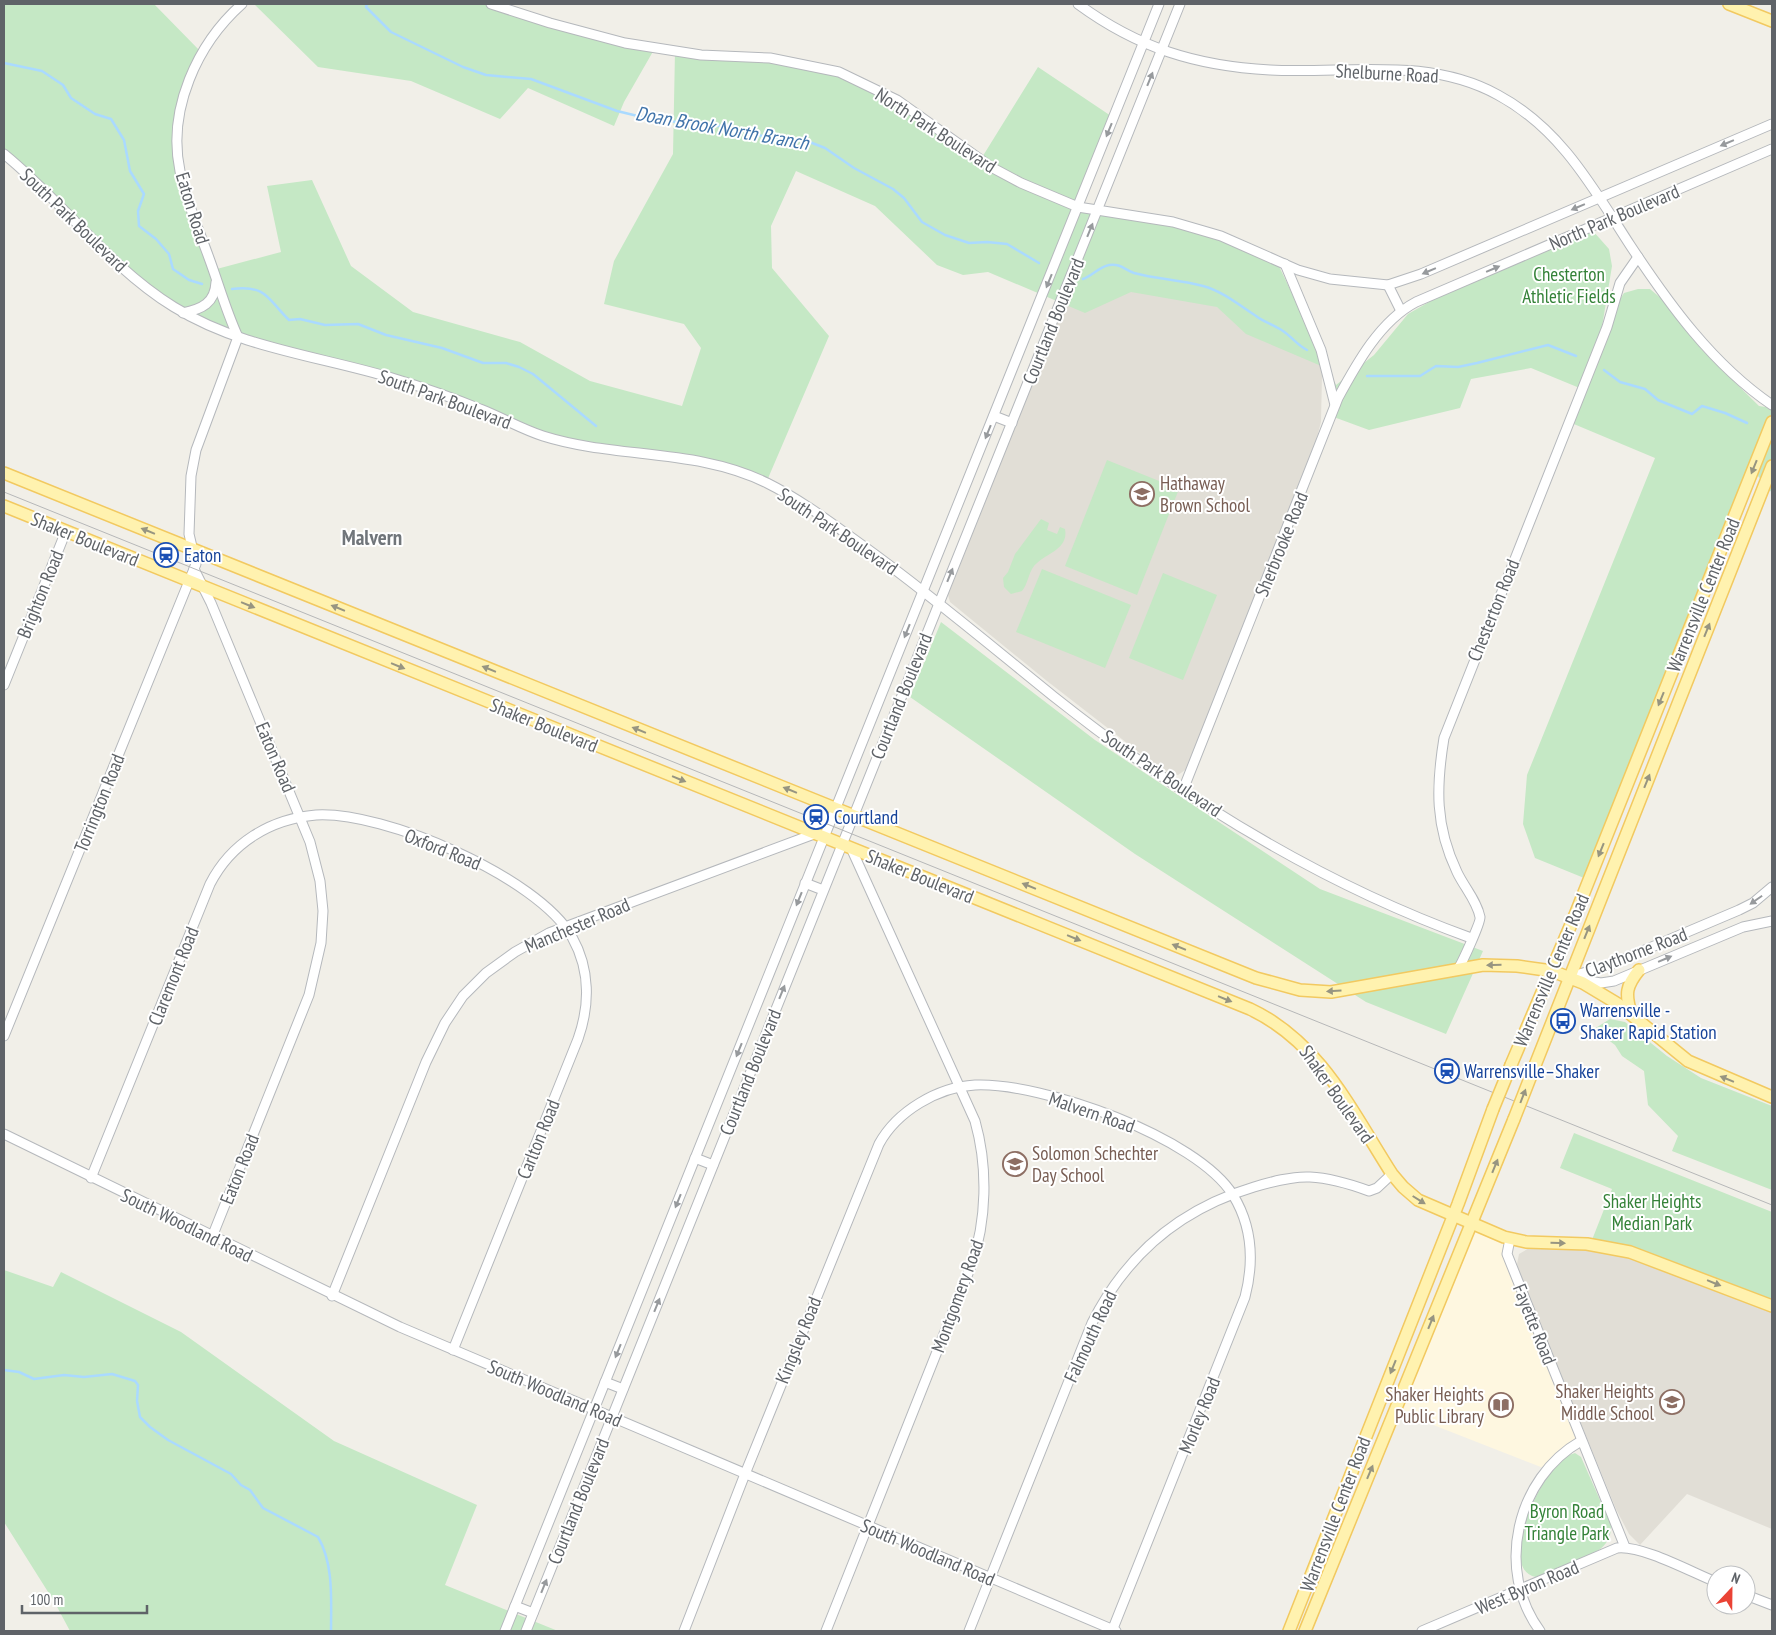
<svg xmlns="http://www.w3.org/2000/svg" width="1776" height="1635" font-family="'PT Sans Narrow',sans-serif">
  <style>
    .commercial { fill: #fef7e0 }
    .education { fill: #e1ded6 }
    .green { fill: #c5e8c5 }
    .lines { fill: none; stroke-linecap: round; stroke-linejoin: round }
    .stream { stroke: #aadaff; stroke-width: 2.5 }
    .minor-casing { stroke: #b5b8bc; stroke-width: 11 }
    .major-casing { stroke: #f2c960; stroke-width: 14 }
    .minor { stroke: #fff; stroke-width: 9 }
    .major { stroke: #fff2af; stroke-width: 11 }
    .tram { stroke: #b6b7b8; stroke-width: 1 }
    .major-bridge-casing { stroke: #f2c960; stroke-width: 14; stroke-linecap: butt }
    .major-bridge { stroke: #fff2af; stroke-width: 11 }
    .oneway { fill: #979a9d }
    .oneway2 { fill: #979581 }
    .labels { text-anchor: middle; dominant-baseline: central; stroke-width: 4; stroke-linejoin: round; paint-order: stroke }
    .street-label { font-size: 19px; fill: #5f6368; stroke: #fff }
    .park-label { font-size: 19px; fill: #348238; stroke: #fff }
    .education-label { font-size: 19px; fill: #785e54; stroke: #fff; text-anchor: start }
    .transit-label { font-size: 19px; fill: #164399; stroke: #fff; text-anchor: start }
    .water-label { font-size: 20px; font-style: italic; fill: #4174aa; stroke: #fff }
    .quarter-label { font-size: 21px; font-weight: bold; fill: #70757a; stroke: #fff }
  </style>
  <rect width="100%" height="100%" fill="#f1efe8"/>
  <polygon class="commercial" points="1470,1224 1504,1237 1581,1441 1546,1469 1395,1410"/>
  <g class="education">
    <polygon points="1094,230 1319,361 1322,375 1321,422 1313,452 1188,768 1178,775 1168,773 1149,760 1047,681 950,602 948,595"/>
    <polygon points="1531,1247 1573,1247 1617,1252 1772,1310 1772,1529 1687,1494 1640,1545 1629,1534 1616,1509 1518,1270 1517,1264 1519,1254"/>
  </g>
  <g class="green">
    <polygon points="4,4 154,4 201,52 179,119 180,171 213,270 281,252 267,186 312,180 351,266 413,312 520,342 590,381 682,406 701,348 684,324 604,304 614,261 673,154 675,51 770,58 839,72 865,84 981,159 1038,67 1114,118 1079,207 1173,222 1276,260 1336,385 1374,355 1408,314 1436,298 1593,231 1609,249 1612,266 1602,327 1611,329 1617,304 1624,293 1638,289 1650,289 1663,300 1702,350 1759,406 1772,408 1772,493 1753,470 1589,880 1535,858 1523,824 1527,775 1655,458 1569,422 1582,389 1531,368 1471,379 1460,408 1369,430 1331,416 1335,406 1326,368 1246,334 1217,307 1131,292 1085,313 988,272 963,275 937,265 875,206 796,171 771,226 772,268 829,336 766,483 730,468 577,444 478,408 238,337 145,287 4,154"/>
    <polygon points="254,4 491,4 655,48 624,102 614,126 528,88 500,119 411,81 318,67"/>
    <polygon points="1107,460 1179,489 1137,595 1065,566"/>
    <path d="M 1041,519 L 1049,523 L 1047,530 L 1057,534 L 1060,527 L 1065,529 C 1069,550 1045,553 1034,566 C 1028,574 1028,584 1022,591 L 1011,594 L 1004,587 L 1003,578 L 1008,572 L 1015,554 Z"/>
    <polygon points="1042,569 1131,605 1105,668 1016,632"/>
    <polygon points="1163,573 1217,595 1183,680 1129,658"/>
    <polygon points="941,622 1095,740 1320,889 1483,951 1446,1034 1366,1002 1135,854 910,697"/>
    <polygon points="1610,1019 1625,1022 1667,1056 1701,1078 1772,1106 1772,1190 1672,1151 1678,1136 1648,1105 1644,1071 1622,1056 1615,1045 1594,1029"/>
    <polygon points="1574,1133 1772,1212 1772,1306 1590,1245 1612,1189 1560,1168"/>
    <polygon points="4,1270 53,1287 61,1272 181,1332 334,1441 477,1505 445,1585 558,1631 70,1631 55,1603 4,1522"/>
    <path d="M 1575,1453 L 1581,1457 L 1611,1525 C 1611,1532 1610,1538 1606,1543 C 1596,1558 1553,1570 1536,1577 C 1495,1570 1542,1461 1575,1453 Z"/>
  </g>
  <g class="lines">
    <g class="stream">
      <polyline points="367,4 366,7 391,32 463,67 486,75 531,79 617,111 646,118 708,126 731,126 755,135 807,141 825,148 854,168 893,189 904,198 922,222 945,235 969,243 987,242 1007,244 1039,263"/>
      <polyline points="4,63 42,71 63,85 71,98 95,114 111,119 124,140 130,171 144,194 138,211 139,226 156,239 169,254 173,269 189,280 202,284"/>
      <path d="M 1083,279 C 1092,276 1099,267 1109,265 C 1120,263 1125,270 1134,273 C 1156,279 1180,280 1203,286 C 1222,291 1239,305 1256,316 C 1264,322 1274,325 1283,331 C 1292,337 1297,345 1307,350"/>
      <path d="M 232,289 C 268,285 267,299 289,320 L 300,319 L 325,325 L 358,324 L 386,335 L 442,348 L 483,363 L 506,363 L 519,367 L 533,374 L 596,426"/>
      <polyline points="1604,370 1620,382 1645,389 1658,400 1692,414 1702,406 1725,413 1747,423"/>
      <polyline points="1367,376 1420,376 1436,366 1458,367 1477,363 1548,345 1576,356"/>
      <path d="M 4,1370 L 19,1372 L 34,1379 L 64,1375 L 84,1377 L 112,1374 L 135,1381 L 138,1385 L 137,1401 L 140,1417 L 150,1427 L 168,1440 L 231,1474 L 241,1485 L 250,1490 L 263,1508 L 318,1537 C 334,1564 331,1601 331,1631"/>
    </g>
    <defs>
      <g id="minor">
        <polyline points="491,4 550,23 625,43 701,55 770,58 839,72 897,100 991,167 1021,183 1078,207 1173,222 1221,236 1298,270 1330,279 1388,285 1421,274 1772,124"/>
        <path d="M 1078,4 C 1138,48 1196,66 1270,70 C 1347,74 1427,56 1498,95 C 1561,129 1593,188 1630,245 C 1669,304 1712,364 1772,405"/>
        <path d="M 4,154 C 63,202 109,267 174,307 C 240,348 319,356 392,378 C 422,387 451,397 480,409 C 501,417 521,429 543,436 C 616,459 697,448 767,483 C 803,501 834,525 866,548 C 931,595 991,646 1053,696 C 1180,797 1319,883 1471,938"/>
        <polyline points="1285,264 1321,350 1335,405"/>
        <polyline points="1388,285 1401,311"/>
        <path d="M 183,313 C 202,309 215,303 216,282"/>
        <polyline points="994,416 1012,423"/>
        <polyline points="194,569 211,603 310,842 320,881 323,911 321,943 309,995 212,1237"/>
        <polyline points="4,685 66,531"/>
        <path d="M 1183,790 L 1338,398 C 1357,363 1380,321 1416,302 L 1772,149"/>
        <polyline points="805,883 823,890"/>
        <path d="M 1458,969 C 1462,963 1481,922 1480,917 C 1477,901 1464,887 1457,872 C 1435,826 1436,787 1444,738 L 1607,327 L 1620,283 L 1638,257"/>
        <polyline points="1569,977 1607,966 1739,910 1753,903 1772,887"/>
        <polyline points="1582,980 1601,983 1614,981 1743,927 1772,921"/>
        <path d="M 4,1036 L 196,564 L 189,534 L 191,476 L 196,450 L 238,337 C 226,311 219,285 209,258 C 199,230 186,201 180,171 C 167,110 197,44 242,4"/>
        <polyline points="4,1134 400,1327 1116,1631"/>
        <polyline points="695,1158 713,1165"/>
        <path d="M 91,1178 L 210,884 C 231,843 270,819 316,815 C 384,811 538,877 572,937 C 590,969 590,1005 578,1039 L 453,1350"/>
        <polyline points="1510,1239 1507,1254 1625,1547"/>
        <polyline points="332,1296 426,1062 445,1023 463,996 486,973 515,952 549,933 814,834"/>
        <polyline points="605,1382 623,1389"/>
        <polyline points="1746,1595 1772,1605"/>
        <polyline points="515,1606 533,1613"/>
        <polyline points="505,1631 1159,4"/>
        <polyline points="526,1631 1180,4"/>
        <path d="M 684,1631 L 745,1474 L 879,1144 C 897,1111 938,1087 975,1085 C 1042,1082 1197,1137 1233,1195 C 1252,1226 1254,1262 1245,1297 L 1112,1631"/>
        <path d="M 826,1631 L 971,1266 C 987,1221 988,1167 975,1121 L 851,848"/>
        <path d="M 969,1631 L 1092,1323 C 1126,1255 1180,1209 1254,1187 C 1271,1182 1292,1176 1310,1177 C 1331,1178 1350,1184 1369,1191 L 1377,1188 L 1392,1174"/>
        <path d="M 1422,1631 L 1617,1548 C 1642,1545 1691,1572 1716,1582"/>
        <path d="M 1540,1631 C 1495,1570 1516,1478 1581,1441"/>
      </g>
      <g id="major">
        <polyline points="1729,4 1772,21"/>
        <polyline points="4,473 1256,978 1300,990 1331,992 1483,965 1517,966 1552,971 1583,983 1618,1004 1688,1061 1772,1097"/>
        <path d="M 4,506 L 1250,1009 C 1320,1042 1351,1110 1392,1174 L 1403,1187 L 1418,1200 L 1504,1237 L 1526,1242 L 1587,1244 L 1630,1252 L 1772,1306"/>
        <path d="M 1631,1013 C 1625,994 1626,986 1639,970"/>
        <polyline points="1511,1065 1575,915 1772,422"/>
        <polyline points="1532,1073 1772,466"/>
        <polyline points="1289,1631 1458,1204 1493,1109"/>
        <polyline points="1305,1631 1514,1119"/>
      </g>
    </defs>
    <use href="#minor" class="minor-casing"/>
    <use href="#major" class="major-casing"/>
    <use href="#minor" class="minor"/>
    <use href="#major" class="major"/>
    <polyline class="tram" points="4,492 1772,1205"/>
    <defs>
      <g id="major-bridge">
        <polyline points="1493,1109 1511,1065"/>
        <polyline points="1514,1119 1532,1073"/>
      </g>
    </defs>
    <use href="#major-bridge" class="major-bridge-casing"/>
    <use href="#major-bridge" class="major-bridge"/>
  </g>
  <defs><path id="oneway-solid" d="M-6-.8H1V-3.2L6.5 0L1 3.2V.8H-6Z" transform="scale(1.25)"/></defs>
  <g class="oneway">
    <use href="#oneway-solid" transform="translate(1150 79) rotate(-68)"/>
    <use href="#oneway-solid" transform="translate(1109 130) rotate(112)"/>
    <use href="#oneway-solid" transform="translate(1727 143) rotate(157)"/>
    <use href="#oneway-solid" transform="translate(1578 207) rotate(157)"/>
    <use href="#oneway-solid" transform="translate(1090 230) rotate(-68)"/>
    <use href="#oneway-solid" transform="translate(1493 269) rotate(-23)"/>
    <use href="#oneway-solid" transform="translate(1429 271) rotate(157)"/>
    <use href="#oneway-solid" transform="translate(1049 281) rotate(112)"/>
    <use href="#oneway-solid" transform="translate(988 432) rotate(112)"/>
    <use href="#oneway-solid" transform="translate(950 575) rotate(-68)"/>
    <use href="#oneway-solid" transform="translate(907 631) rotate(112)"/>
    <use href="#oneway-solid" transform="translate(799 899) rotate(112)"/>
    <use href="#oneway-solid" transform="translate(1756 900) rotate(145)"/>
    <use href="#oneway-solid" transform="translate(1665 959) rotate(-23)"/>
    <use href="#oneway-solid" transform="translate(782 992) rotate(-68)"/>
    <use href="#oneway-solid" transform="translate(739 1050) rotate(112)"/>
    <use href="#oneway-solid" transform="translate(678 1201) rotate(112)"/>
    <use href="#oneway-solid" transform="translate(657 1305) rotate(-68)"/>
    <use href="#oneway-solid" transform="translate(618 1351) rotate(112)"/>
    <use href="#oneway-solid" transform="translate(544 1586) rotate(-68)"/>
  </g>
  <g class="oneway2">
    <use href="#oneway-solid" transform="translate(1754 467) rotate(112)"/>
    <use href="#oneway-solid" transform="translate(148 531) rotate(-158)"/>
    <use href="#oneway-solid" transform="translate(248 605) rotate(22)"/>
    <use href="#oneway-solid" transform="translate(338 608) rotate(-158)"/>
    <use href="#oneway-solid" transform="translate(1707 630) rotate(-68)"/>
    <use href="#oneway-solid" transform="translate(398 666) rotate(22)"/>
    <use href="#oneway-solid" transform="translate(489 669) rotate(-158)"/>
    <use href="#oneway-solid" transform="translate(1661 699) rotate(112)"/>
    <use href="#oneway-solid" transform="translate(639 730) rotate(-158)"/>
    <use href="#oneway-solid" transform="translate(679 779) rotate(22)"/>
    <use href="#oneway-solid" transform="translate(1647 781) rotate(-68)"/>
    <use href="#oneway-solid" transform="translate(790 790) rotate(-158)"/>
    <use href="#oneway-solid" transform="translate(1601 850) rotate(112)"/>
    <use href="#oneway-solid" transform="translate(1029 886) rotate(-158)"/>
    <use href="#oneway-solid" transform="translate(1587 932) rotate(-68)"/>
    <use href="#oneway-solid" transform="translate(1074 938) rotate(22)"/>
    <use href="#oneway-solid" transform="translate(1179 947) rotate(-158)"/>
    <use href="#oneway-solid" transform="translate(1494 965) rotate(179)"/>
    <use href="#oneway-solid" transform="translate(1334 991) rotate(177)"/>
    <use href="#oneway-solid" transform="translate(1225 999) rotate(22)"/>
    <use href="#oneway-solid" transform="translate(1727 1079) rotate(-158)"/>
    <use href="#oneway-solid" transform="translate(1523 1096) rotate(-69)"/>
    <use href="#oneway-solid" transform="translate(1495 1166) rotate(-68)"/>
    <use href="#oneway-solid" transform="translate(1419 1200) rotate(32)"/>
    <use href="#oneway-solid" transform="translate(1558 1243) rotate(1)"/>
    <use href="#oneway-solid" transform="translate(1714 1283) rotate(22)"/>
    <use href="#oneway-solid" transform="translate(1431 1322) rotate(-68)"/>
    <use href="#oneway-solid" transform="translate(1393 1367) rotate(112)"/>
    <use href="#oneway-solid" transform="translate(1370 1472) rotate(-67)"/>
  </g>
  <defs>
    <symbol id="school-ring" viewBox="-11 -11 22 22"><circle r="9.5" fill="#fff" stroke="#8d6e63" stroke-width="1.5"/><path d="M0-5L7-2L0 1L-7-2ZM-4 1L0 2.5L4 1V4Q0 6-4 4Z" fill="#8d6e63"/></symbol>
    <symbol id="station-ring" viewBox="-11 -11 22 22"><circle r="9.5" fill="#fff" stroke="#1a4fb4" stroke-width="1.5"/><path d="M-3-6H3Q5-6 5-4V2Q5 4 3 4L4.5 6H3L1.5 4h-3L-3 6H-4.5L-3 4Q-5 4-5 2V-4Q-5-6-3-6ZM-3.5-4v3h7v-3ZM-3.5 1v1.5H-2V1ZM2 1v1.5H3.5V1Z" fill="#1a4fb4"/></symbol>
    <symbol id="bus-ring" viewBox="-11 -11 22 22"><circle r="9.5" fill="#fff" stroke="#1a4fb4" stroke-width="1.5"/><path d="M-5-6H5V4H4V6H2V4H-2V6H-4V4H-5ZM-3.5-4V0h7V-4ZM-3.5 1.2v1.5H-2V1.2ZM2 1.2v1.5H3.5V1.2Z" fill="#1a4fb4"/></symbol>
    <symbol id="library-ring" viewBox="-11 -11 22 22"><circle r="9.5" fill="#fff" stroke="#8d6e63" stroke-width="1.5"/><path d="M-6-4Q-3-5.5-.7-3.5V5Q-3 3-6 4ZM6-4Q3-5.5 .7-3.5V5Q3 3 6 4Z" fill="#8d6e63"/></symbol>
  </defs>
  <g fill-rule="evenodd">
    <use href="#school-ring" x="1128" y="480" width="28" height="28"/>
    <use href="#station-ring" x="152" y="541" width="28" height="28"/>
    <use href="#station-ring" x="802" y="803" width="28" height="28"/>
    <use href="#bus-ring" x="1549" y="1007" width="28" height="28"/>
    <use href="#station-ring" x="1433" y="1057" width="28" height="28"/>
    <use href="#school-ring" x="1001" y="1150" width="28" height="28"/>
    <use href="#school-ring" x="1658" y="1388" width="28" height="28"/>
    <use href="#library-ring" x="1487" y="1391" width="28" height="28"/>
  </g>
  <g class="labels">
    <g class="street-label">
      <text transform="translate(1387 73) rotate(3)">Shelburne Road</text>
      <text transform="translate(936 130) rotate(33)">North Park Boulevard</text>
      <text transform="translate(193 208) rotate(73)">Eaton Road</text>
      <text transform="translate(1614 217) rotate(-23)">North Park Boulevard</text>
      <text transform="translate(74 220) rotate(44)">South Park Boulevard</text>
      <text transform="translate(1053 321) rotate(-68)">Courtland Boulevard</text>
      <text transform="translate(445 399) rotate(20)">South Park Boulevard</text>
      <text transform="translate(838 531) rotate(34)">South Park Boulevard</text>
      <text transform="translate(85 539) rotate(22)">Shaker Boulevard</text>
      <text transform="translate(1281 544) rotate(-68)">Sherbrooke Road</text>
      <text transform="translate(40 594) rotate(-68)">Brighton Road</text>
      <text transform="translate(1703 595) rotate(-68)">Warrensville Center Road</text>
      <text transform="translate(1493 610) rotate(-68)">Chesterton Road</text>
      <text transform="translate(901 696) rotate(-68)">Courtland Boulevard</text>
      <text transform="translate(544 725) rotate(22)">Shaker Boulevard</text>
      <text transform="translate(276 757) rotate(67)">Eaton Road</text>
      <text transform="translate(1162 773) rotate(34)">South Park Boulevard</text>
      <text transform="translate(99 803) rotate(-68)">Torrington Road</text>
      <text transform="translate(443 849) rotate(22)">Oxford Road</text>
      <text transform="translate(920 876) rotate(22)">Shaker Boulevard</text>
      <text transform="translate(577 925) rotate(-23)">Manchester Road</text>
      <text transform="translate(1636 952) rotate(-21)">Claythorne Road</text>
      <text transform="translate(1551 970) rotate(-67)">Warrensville Center Road</text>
      <text transform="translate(173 976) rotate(-68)">Claremont Road</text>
      <text transform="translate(750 1072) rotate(-68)">Courtland Boulevard</text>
      <text transform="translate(1337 1094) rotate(55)">Shaker Boulevard</text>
      <text transform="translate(1092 1112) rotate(19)">Malvern Road</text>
      <text transform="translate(538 1139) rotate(-68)">Carlton Road</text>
      <text transform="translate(239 1169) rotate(-68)">Eaton Road</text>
      <text transform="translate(187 1225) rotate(26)">South Woodland Road</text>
      <text transform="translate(957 1296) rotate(-70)">Montgomery Road</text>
      <text transform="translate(1535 1324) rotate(68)">Fayette Road</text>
      <text transform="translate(1090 1336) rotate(-65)">Falmouth Road</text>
      <text transform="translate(798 1340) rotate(-68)">Kingsley Road</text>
      <text transform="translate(555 1393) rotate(23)">South Woodland Road</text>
      <text transform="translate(1199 1415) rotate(-68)">Morley Road</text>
      <text transform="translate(578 1501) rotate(-68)">Courtland Boulevard</text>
      <text transform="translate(1335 1514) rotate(-69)">Warrensville Center Road</text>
      <text transform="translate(928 1552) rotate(23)">South Woodland Road</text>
      <text transform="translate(1527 1587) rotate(-23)">West Byron Road</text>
    </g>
    <g class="park-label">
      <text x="1569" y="274">Chesterton<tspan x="1569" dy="22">Athletic Fields</tspan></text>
      <text x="1652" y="1201">Shaker Heights<tspan x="1652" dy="22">Median Park</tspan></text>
      <text x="1567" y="1511">Byron Road<tspan x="1567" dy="22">Triangle Park</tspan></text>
    </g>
    <g class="education-label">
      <text x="1160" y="483">Hathaway<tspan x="1160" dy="22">Brown School</tspan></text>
      <text x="1032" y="1153">Solomon Schechter<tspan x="1032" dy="22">Day School</tspan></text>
      <text x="1654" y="1391" text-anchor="end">Shaker Heights<tspan x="1654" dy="22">Middle School</tspan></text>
      <text x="1484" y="1394" text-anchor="end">Shaker Heights<tspan x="1484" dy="22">Public Library</tspan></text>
    </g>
    <g class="transit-label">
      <text x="184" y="555">Eaton</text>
      <text x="834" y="817">Courtland</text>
      <text x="1580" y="1010">Warrensville -<tspan x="1580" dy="22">Shaker Rapid Station</tspan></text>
      <text x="1464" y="1071">Warrensville–Shaker</text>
    </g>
    <g class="water-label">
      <text transform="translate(722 128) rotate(10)">Doan Brook North Branch</text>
    </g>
    <g class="quarter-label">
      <text x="372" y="537">Malvern</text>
    </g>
  </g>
  <rect width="1776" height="1635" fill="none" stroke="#5f6368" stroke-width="10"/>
  <g transform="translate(1731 1590) rotate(22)"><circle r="24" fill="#ffffff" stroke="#bfc1c3"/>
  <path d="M0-4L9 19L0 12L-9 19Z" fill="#ea4335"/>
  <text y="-8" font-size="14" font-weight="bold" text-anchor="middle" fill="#5f6368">N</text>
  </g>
  <path d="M22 1605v8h125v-8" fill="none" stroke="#5f6368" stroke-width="2.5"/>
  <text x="30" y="1605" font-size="15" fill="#5f6368" stroke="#ffffff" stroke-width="4" paint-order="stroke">100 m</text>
</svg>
